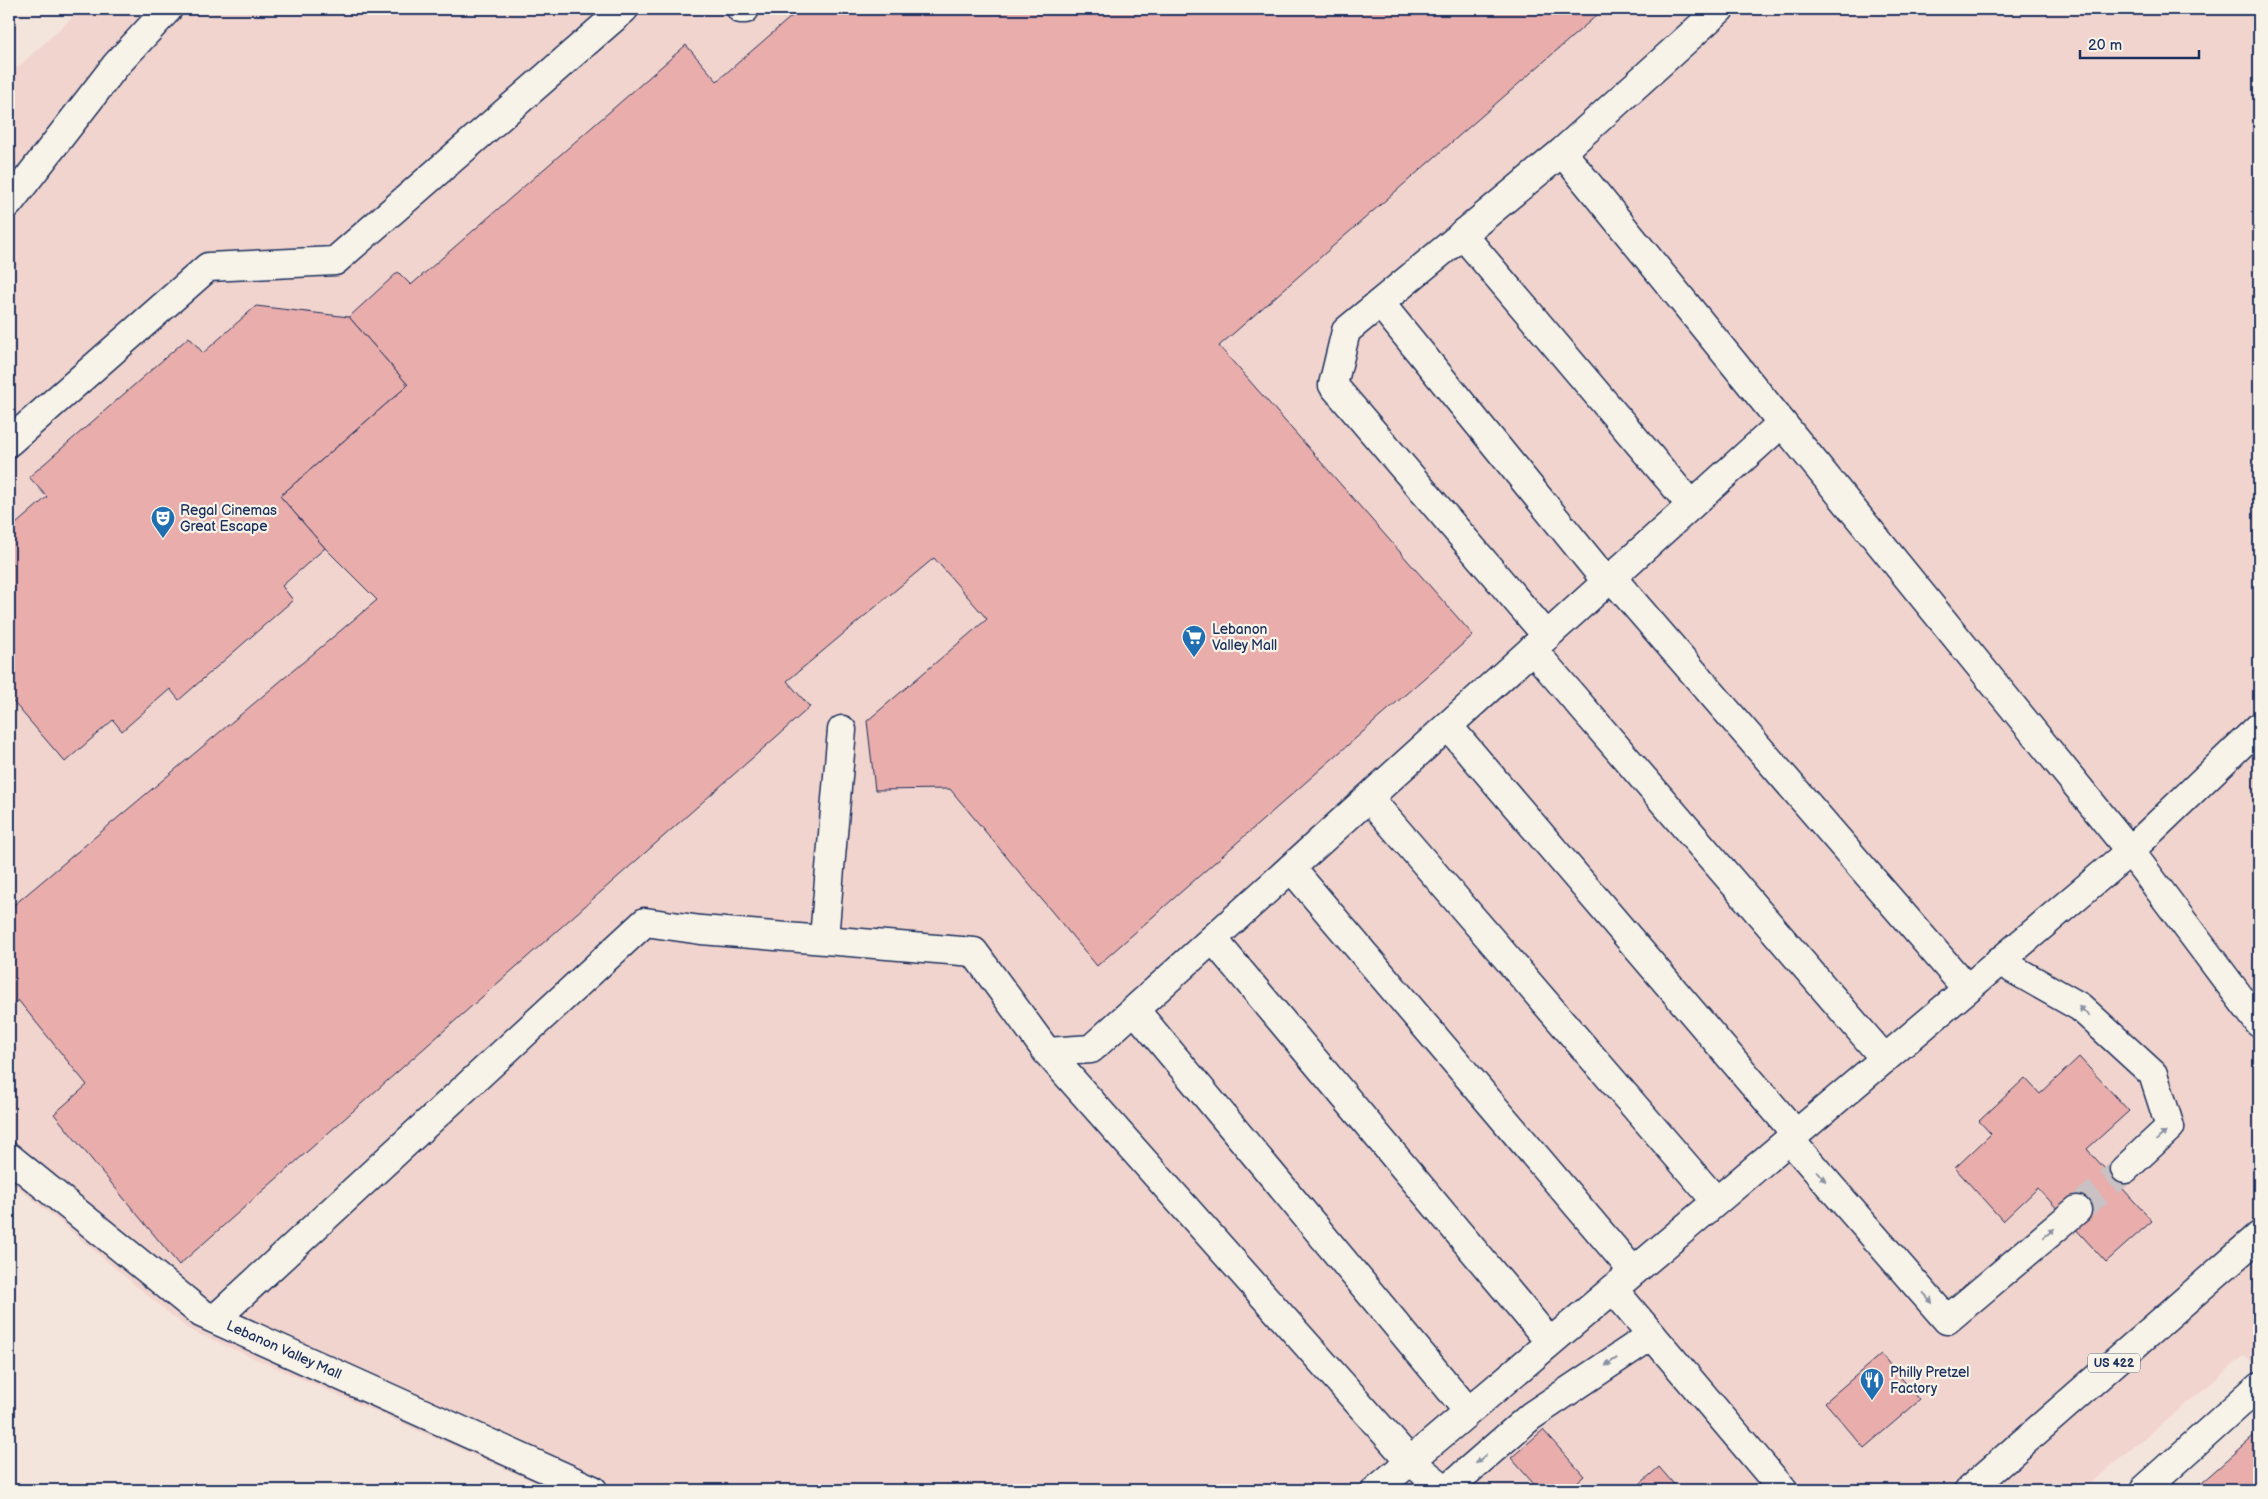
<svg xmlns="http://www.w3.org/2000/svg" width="2268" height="1499" font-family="'Balsamiq Sans',sans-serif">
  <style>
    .built { fill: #f1d4cd }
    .building { fill: #e9adab; stroke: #1b2f5e }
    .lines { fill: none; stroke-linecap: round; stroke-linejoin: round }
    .minor-tunnel { stroke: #c9c1c3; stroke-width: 28; stroke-dasharray: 28 14; stroke-linecap: butt }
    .minor-casing { stroke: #1b2f5e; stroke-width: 31 }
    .highway-casing { stroke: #1b2f5e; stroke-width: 31 }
    .minor { stroke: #f7f3e8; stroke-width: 28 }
    .highway { stroke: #f7f3e8; stroke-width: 28 }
    .oneway { fill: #8991a3 }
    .labels { text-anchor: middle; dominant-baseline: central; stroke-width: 4.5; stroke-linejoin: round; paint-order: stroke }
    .shield { fill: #f7f3e8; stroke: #5d6a87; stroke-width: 1 }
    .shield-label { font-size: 12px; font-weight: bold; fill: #1b2f5e }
    .poi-label { font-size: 14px; fill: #1b2f5e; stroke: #f7f3e8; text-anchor: start }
    .street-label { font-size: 14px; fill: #1b2f5e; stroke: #f7f3e8 }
  </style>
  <rect width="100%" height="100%" fill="#f4e5dc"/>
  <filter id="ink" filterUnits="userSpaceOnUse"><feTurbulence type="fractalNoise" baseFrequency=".02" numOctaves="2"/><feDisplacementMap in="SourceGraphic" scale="10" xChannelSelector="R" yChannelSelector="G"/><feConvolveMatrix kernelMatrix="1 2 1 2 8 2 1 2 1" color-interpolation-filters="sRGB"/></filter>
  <g filter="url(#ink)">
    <polygon class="built" points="82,9 2259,9 2259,1369 2244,1356 2082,1490 553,1490 188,1329 9,1180 9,75"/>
    <g class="building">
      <polygon points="800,9 1604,9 1219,346 1473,635 1097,966 950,789 875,790 867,721 987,619 934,558 787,681 810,707 179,1265 54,1114 87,1085 18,1000 9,1008 9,898 14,905 377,600 325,548 280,496 408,385 349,317 398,272 411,285 686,45 717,81"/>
      <polygon points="256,306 349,317 408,385 280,496 325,548 282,586 293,600 179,700 170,689 122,731 113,720 65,762 9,697 9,664 14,659 9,653 9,569 13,565 9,560 9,530 47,497 29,477 189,337 203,353"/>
      <polygon points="2079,1057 2129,1111 2087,1149 2152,1221 2106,1262 2038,1188 2003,1221 1955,1168 1991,1134 1979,1121 2025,1078 2040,1094"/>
      <polygon points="1881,1354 1920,1400 1864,1448 1825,1402"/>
      <polygon points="1543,1430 1584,1476 1568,1490 1539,1490 1511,1458"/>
      <polygon points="2259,1432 2259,1490 2193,1490"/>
      <polygon points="1659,1467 1679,1490 1633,1490"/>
    </g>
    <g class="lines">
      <polyline class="minor-tunnel" points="2077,1210 2125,1169"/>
      <defs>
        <g id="minor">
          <polyline points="741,9 745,9"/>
          <polyline points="1562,152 2130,851 2259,1023"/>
          <polyline points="9,203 116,65 168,9"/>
          <polyline points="1462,234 1691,505"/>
          <polyline points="1380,303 1607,582"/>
          <polyline points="9,442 208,267 335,261 624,9"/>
          <polyline points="1612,578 1967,989"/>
          <polyline points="1547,636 1333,385 1346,331 1562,152 1720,9"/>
          <polyline points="1532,649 1885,1059"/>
          <polyline points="1448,726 1796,1134"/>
          <polyline points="1369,798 1716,1201"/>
          <polyline points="1291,868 1633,1271"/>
          <polyline points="824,938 842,730"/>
          <polyline points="1213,939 1550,1342"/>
          <polyline points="1999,961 2080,1007 2153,1074 2170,1127 2125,1169"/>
          <polyline points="1135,1010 1468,1411"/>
          <polyline points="1047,1052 1091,1049 1782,423"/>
          <polyline points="1789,1139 1947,1320 2077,1210"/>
          <polyline points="9,1157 201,1313 593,1490"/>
          <polyline points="1613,1289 1783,1490"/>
          <polyline points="215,1319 645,922 701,930 974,952 1047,1052 1410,1461 1446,1490 1531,1416 1652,1335"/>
          <polyline points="1376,1490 2130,851 2259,727"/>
          <polyline points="2144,1490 2259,1386"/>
        </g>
        <polyline id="highway" points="1969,1490 2259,1236"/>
      </defs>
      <use href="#minor" class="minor-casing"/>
      <use href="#highway" class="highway-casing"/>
      <use href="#minor" class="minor"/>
      <use href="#highway" class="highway"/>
    </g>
    <defs><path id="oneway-solid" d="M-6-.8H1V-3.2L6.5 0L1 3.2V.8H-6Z" transform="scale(1.25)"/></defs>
    <g class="oneway">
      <use href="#oneway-solid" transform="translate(2084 1011) rotate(-140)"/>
      <use href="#oneway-solid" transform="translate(2161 1136) rotate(-43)"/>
      <use href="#oneway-solid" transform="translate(1821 1176) rotate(49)"/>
      <use href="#oneway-solid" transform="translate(2049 1233) rotate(-40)"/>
      <use href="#oneway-solid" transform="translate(1928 1298) rotate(49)"/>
      <use href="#oneway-solid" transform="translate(1611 1362) rotate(146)"/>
      <use href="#oneway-solid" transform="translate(1481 1459) rotate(139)"/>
    </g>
  </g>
  <defs>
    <symbol id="theatre-pin" viewBox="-11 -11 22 30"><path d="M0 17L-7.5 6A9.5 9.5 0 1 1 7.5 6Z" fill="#1f6fb2" stroke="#f7f3e8"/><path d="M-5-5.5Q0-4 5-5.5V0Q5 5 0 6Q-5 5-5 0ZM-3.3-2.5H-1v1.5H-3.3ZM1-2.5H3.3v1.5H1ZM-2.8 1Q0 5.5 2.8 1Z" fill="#fff"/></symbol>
    <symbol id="supermarket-pin" viewBox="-11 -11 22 30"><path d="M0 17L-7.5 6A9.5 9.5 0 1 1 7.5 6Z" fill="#1f6fb2" stroke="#f7f3e8"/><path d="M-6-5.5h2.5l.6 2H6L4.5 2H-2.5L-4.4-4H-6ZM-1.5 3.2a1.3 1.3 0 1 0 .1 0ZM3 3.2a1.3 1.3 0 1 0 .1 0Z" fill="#fff"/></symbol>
    <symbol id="restaurant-pin" viewBox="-11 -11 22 30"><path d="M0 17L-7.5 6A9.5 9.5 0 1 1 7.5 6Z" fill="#1f6fb2" stroke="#f7f3e8"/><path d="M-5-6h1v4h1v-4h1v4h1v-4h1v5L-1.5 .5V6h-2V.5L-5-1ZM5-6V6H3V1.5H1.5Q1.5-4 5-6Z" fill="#fff"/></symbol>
  </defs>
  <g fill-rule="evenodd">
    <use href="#theatre-pin" x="149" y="504" width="28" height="38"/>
    <use href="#supermarket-pin" x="1180" y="623" width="28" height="38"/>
    <use href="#restaurant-pin" x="1858" y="1366" width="28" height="38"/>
  </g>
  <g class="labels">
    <rect class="shield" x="2088" y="1353.5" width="52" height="19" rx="4"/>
    <g class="shield-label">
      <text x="2114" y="1363">US 422</text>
    </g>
    <g class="poi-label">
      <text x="180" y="510">Regal Cinemas<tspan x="180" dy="16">Great Escape</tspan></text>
      <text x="1212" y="629">Lebanon<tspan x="1212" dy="16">Valley Mall</tspan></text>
      <text x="1890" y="1372">Philly Pretzel<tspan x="1890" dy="16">Factory</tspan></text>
    </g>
    <g class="street-label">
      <text transform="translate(284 1350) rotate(24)">Lebanon Valley Mall</text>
    </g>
  </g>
  <rect width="2268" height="1499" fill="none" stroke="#f7f3e8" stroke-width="30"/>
  <rect x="15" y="15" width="2238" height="1469" fill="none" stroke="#1b2f5e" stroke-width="2" filter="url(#ink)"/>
  <path d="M2080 50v8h119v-8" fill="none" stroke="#1b2f5e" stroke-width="2.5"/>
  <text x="2088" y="50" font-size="15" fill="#1b2f5e" stroke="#f7f3e8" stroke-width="4" paint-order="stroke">20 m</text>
</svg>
